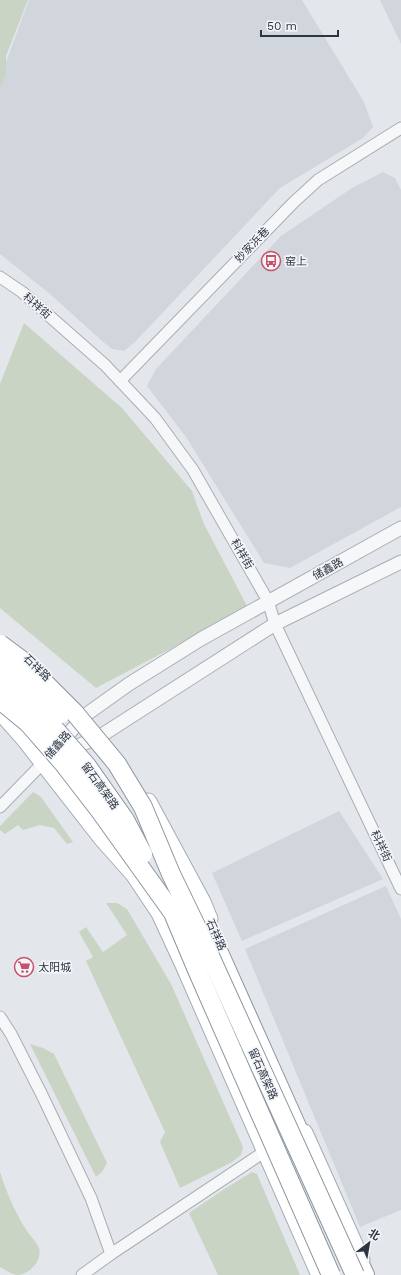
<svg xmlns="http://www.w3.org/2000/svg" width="401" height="1275" font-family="'Work Sans','Noto Sans SC',sans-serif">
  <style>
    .built { fill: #d1d6dc }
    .green { fill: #cad4c5 }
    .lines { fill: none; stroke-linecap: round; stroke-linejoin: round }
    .minor-casing { stroke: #a8aeb5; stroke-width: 13 }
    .tertiary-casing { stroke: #a8aeb5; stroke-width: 15 }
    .primary-casing { stroke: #a3acb6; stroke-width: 19 }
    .trunk-casing { stroke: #8b95a0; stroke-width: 20 }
    .minor { stroke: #f6f7f9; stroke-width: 11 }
    .tertiary { stroke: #f6f7f9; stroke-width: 13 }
    .primary { stroke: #fff; stroke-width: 17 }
    .trunk { stroke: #fff; stroke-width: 18 }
    .trunk-bridge-casing { stroke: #8b95a0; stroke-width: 20; stroke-linecap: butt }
    .trunk-bridge { stroke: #fff; stroke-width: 18 }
    .labels { text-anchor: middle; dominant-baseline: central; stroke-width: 3.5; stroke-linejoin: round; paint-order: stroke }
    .street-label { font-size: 11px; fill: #2c3542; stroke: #f3f5f8 }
    .poi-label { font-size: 11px; fill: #2c3542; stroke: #f3f5f8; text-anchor: start }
  </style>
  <rect width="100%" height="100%" fill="#e3e7eb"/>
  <g class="built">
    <polygon points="29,0 302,0 364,102 373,127 363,138 280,188 135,342 124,351 112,349 101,340 50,294 0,254 0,78"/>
    <polygon points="380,0 401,0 401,44"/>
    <polygon points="383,172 395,178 401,190 401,507 290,568 264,563 186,437 147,386 156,369 281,236 352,188"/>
    <polygon points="339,811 383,879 242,941 212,873"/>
    <polygon points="386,886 401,919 401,1210 360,1227 245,949"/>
  </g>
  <g class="green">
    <polygon points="0,0 28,0 6,56 6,73 0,88"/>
    <polygon points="24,323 122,408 192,491 204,524 248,608 96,688 0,608 0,384"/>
    <polygon points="33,792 41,797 73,842 67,844 54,828 40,825 23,830 18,825 5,834 0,830 0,826"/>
    <polygon points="106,903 117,903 127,909 171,984 243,1147 241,1155 232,1162 180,1188 160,1142 165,1132 86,961 93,957 79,932 86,927 103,952 127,935"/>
    <polygon points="30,1044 43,1048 54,1054 107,1163 102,1172 96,1177"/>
    <path d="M 0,1172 C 6,1191 14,1210 25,1228 C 29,1235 36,1241 39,1248 C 43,1260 29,1275 17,1275 C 11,1274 5,1270 0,1267 Z"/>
    <polygon points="252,1172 257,1174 300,1275 218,1275 189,1213 226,1188"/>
  </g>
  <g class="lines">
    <defs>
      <g id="minor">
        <polyline points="0,277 22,292 105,365 155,418 193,470 268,601 275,624 401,889"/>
        <polyline points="120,381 294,202 318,180 401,128"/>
        <polyline points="0,807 44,762"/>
        <polyline points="0,1017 11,1034 42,1095 91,1198 111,1254"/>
        <polyline points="82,1275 111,1254 267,1150"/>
      </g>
      <g id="tertiary">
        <polyline points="58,746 84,716 129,684 201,639 401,528"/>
        <polyline points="65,752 102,735 275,624 401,562"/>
      </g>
      <g id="primary">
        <polyline points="0,711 24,738 102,838 134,874 160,913 184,965 320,1275"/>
        <polyline points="148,802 202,902 209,919"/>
        <polyline points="304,1133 361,1260"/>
      </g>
      <g id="trunk">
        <polyline points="195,905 212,937 307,1149"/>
        <polyline points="353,1249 365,1275"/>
      </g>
    </defs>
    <use href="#minor" class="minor-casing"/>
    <use href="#tertiary" class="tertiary-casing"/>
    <use href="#primary" class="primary-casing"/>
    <use href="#trunk" class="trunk-casing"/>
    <use href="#minor" class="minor"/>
    <use href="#tertiary" class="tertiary"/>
    <use href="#primary" class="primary"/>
    <use href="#trunk" class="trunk"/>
    <defs>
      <g id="trunk-bridge">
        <polyline points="0,644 23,661 74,712 117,764 143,807 171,874 200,934 355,1275"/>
        <polyline points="0,664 19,679 61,714"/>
        <polyline points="0,680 47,720 87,766 125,820 143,854"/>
        <polyline points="0,700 28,723 63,763 100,811 173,913 197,970 331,1275"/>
      </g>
    </defs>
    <use href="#trunk-bridge" class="trunk-bridge-casing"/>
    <use href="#trunk-bridge" class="trunk-bridge"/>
  </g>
  <defs>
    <symbol id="bus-ring" viewBox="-11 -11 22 22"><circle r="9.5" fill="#f3f5f8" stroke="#c8506b" stroke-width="1.5"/><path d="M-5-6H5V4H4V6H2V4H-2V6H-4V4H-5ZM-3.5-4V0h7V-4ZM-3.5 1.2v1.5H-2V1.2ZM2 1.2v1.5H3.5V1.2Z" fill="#c8506b"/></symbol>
    <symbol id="supermarket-ring" viewBox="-11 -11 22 22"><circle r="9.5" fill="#f3f5f8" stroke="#c8506b" stroke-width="1.5"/><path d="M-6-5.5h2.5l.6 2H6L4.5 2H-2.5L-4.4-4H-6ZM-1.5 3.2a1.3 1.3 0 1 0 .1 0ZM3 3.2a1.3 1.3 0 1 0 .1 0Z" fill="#c8506b"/></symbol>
  </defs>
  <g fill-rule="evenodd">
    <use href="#bus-ring" x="260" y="250" width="22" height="22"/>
    <use href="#supermarket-ring" x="13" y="956" width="22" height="22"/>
  </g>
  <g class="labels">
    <g class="street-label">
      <text transform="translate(252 245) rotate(-46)">妙家浜巷</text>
      <text transform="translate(37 306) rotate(41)">科祥街</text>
      <text transform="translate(242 554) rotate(60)">科祥街</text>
      <text transform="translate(328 569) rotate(-29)">储鑫路</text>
      <text transform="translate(37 668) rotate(44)">石祥路</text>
      <text transform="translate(58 745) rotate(-49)">储鑫路</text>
      <text transform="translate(100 786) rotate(54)">留石高架路</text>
      <text transform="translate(381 846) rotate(65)">科祥街</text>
      <text transform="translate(216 935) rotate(66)">石祥路</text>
      <text transform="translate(263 1074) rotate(66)">留石高架路</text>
    </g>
    <g class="poi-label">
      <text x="285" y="261">窑上</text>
      <text x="38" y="967">太阳城</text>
    </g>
  </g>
  <g transform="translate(369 1243) rotate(31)" stroke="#f3f5f8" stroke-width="3" paint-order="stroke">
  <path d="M0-3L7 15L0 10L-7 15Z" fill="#2c3542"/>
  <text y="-6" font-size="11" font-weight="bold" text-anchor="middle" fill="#2c3542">北</text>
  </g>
  <path d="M261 30v6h77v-6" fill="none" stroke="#2c3542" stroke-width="2"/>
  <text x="267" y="30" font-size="12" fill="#2c3542" stroke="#f3f5f8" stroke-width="3" paint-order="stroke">50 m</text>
</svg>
